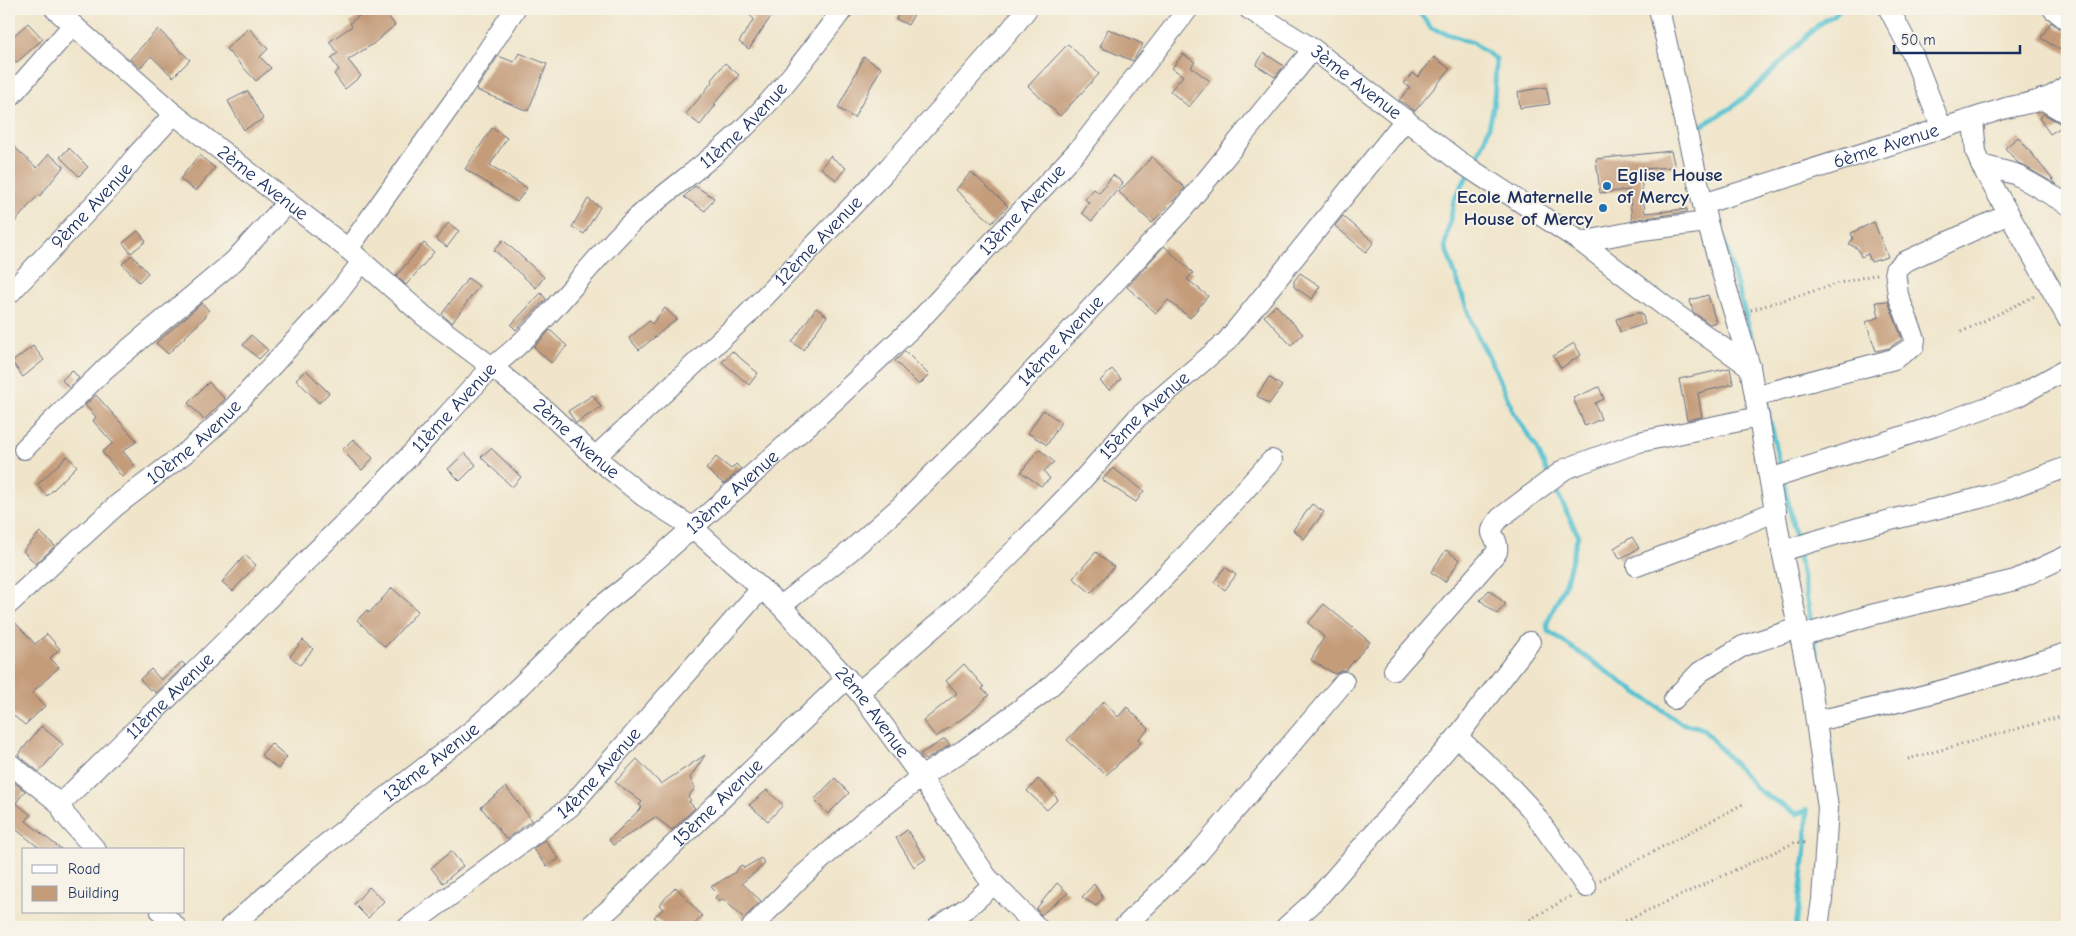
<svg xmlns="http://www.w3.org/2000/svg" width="2076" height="936" font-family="'Comic Neue',sans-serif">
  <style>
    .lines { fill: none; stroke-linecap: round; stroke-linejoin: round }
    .stream { stroke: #57c2d1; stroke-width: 5 }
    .building { fill: #c49c7a }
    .minor-casing { stroke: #666f84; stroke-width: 22 }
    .path { stroke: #666f84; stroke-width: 3; stroke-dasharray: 1 4; stroke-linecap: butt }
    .minor { stroke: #fff; stroke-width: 20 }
    .poi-dot { fill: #1f6fb2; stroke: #f7f3e8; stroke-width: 2 }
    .labels { text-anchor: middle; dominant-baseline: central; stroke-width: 4; stroke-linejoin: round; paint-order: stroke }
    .street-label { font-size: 19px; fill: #1b2f5e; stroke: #f7f3e8 }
    .poi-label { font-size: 19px; font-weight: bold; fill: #1b2f5e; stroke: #f7f3e8; text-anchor: start }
  </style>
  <rect width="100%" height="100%" fill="#f7f3e8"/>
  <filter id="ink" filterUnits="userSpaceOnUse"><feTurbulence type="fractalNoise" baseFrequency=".02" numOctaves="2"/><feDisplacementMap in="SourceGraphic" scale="10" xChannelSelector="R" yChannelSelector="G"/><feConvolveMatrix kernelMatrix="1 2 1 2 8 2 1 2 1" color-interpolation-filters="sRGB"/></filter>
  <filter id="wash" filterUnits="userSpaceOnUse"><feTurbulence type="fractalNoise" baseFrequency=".0096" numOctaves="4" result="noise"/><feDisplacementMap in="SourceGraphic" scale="20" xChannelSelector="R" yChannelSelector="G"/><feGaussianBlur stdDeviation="1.12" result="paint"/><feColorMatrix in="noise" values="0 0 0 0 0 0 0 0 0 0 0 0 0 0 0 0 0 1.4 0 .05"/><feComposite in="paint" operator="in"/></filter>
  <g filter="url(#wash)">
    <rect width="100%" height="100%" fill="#f0e5ca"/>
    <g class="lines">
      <g class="stream">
        <path d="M 1417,9 L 1431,28 L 1473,43 L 1496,59 C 1495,101 1494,128 1473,165"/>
        <polyline points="1694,130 1731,108 1754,89 1818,25 1835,14 1840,9"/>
        <polyline points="1469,173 1454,200 1445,246 1475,331 1496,371 1513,411 1536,447 1549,476"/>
        <polyline points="1716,206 1714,206 1755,348"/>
        <polyline points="1765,397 1781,470"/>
        <polyline points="1783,478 1797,543"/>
        <polyline points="1553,484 1578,535 1566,582 1547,623 1548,631 1681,723 1702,728 1759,791 1797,814 1807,810 1806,846 1796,927"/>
        <polyline points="1798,551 1812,627"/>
        <polyline points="1814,638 1826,716"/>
        <polyline points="1827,724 1832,765"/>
      </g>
    </g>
    <g id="blocks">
      <g class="building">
        <polygon points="368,9 382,9 395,25 373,44 348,60 361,76 345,89 334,74 339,70 331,58 338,53 329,42 352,26 350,23"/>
        <polygon points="743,9 776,9 749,49 739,42 754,19"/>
        <polygon points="902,9 917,9 908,25 896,19"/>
        <polygon points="2051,22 2060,30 2067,32 2067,54 2041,38"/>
        <polygon points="28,23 43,39 16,63 9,56 9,40"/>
        <polygon points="249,28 268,49 260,57 271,68 256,81 226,49"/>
        <polygon points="158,29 190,60 173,77 151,56 140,68 130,59"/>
        <polygon points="1108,29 1143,44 1133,61 1100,47"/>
        <polygon points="1068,44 1099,74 1060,116 1028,86"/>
        <polygon points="519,53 547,64 528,111 476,90 498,56 514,62"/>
        <polygon points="1264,53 1284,66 1275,77 1256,65"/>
        <polygon points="1183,54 1195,62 1191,67 1210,81 1189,107 1170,91 1183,76 1172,68"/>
        <polygon points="864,57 881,68 854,118 838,108"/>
        <polygon points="1434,57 1450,69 1415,111 1399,100 1410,88 1404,83 1413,73 1418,77"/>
        <polygon points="725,63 739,75 714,104 716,105 700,125 686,114 713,81 711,80"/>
        <polygon points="1546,87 1550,104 1520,108 1518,92"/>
        <polygon points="248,91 263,119 244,130 228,101"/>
        <polygon points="2044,114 2063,125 2063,126 2050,134 2039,118"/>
        <polygon points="492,128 507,138 490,165 527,188 517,202 465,169"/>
        <polygon points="2018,137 2024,144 2057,185 2017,162 2005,148"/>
        <polygon points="9,142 37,168 49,154 64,166 40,196 38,195 9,229 9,183 14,177 9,173"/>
        <polygon points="69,148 88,167 79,176 60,157"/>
        <polygon points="1671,151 1675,167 1640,169 1645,213 1687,209 1687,212 1632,220 1629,190 1600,193 1596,159"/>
        <polygon points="199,155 215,168 196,191 180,179"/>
        <polygon points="830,156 846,168 836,180 821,168"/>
        <polygon points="1152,157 1185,188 1152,223 1119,192"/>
        <polygon points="971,172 1008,206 992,223 956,190"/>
        <polygon points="1113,175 1123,183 1092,221 1082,213 1089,203 1085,199 1094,189 1099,193"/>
        <polygon points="695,186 714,198 705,211 684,197"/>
        <polygon points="588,199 600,207 584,234 572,227"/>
        <polygon points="1343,216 1374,242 1366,252 1335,226"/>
        <polygon points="1874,222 1888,257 1871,262 1868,254 1861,257 1858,249 1849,244 1853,238 1851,233"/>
        <polygon points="448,223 459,231 447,247 436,239"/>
        <polygon points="138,231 146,241 131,253 123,243"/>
        <polygon points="503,240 544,277 536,288 494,250"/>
        <polygon points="424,243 434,252 406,285 396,276"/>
        <polygon points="1164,246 1193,273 1187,279 1208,296 1190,318 1168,300 1156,313 1127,287"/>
        <polygon points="132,255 148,273 139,282 122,264"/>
        <polygon points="1300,273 1320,286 1312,299 1294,287 1294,281"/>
        <polygon points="468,278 479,286 452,323 442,314"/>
        <polygon points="541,293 546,299 516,330 511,325"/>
        <polygon points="1708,295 1716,322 1710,324 1693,312 1690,300"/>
        <polygon points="1888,301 1902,339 1889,348 1876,351 1866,322 1879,317 1876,302"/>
        <polygon points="202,303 210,312 168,354 156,343"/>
        <polygon points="1276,305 1303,334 1291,345 1264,316"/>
        <polygon points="665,308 677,319 639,350 629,338 649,321 652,324"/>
        <polygon points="816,308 827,316 803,350 792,342"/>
        <polygon points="1636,313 1642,313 1645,324 1620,332 1616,319"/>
        <polygon points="550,330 567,346 551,363 534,347"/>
        <polygon points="251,335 268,350 259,359 243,345"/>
        <polygon points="1574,343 1581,355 1561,368 1553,356"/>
        <polygon points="33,346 44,360 23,377 12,362"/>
        <polygon points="732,351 758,373 749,385 722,362"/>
        <polygon points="905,351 929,375 919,385 895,361"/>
        <polygon points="1730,368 1733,384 1698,393 1702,417 1687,420 1679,379"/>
        <polygon points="1112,369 1121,379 1109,390 1100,381"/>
        <polygon points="72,370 79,378 69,388 62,380"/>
        <polygon points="306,370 329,393 319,403 296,379"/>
        <polygon points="1269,377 1282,386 1269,404 1257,396"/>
        <polygon points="209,382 225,399 204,420 188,403"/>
        <polygon points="1599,387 1604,399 1595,403 1601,419 1585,426 1573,398"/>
        <polygon points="96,395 137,441 123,451 135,466 122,477 102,452 113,443 93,421 96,417 85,405"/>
        <polygon points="593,395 601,407 576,423 568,411"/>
        <polygon points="1043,410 1061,422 1047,445 1028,433"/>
        <polygon points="353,439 373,458 362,470 342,450"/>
        <polygon points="491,448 521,477 512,487 481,457"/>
        <polygon points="1039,449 1054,462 1044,471 1050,479 1041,486 1021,472"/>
        <polygon points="465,453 476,465 460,481 448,469"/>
        <polygon points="67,456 77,466 47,496 37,485"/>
        <polygon points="716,457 731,469 736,464 741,469 724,484 706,469"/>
        <polygon points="1113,468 1144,491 1136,502 1102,480"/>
        <polygon points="1312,504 1324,512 1304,539 1293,530"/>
        <polygon points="40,532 55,546 36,564 23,551"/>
        <polygon points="1632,537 1639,548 1620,559 1614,548"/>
        <polygon points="1446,550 1460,560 1445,582 1431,572"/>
        <polygon points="1096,552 1114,567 1091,593 1073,578"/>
        <polygon points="245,555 256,565 233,591 222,582"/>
        <polygon points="1225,567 1236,575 1225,590 1214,582"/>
        <polygon points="392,588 418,611 385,647 357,620 367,610 369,613"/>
        <polygon points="1489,590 1506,604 1497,614 1480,600"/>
        <polygon points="1324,604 1370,642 1346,670 1340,671 1335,674 1311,660 1324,637 1308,623"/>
        <polygon points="9,616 35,644 47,634 60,649 50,658 59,667 32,693 45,706 25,725 9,712"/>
        <polygon points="303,640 313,649 300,665 290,656"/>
        <polygon points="182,662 185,665 156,693 152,689 150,690 140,679 151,669 161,680"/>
        <polygon points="964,664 984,687 982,689 989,695 974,710 936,737 923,721 957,693 946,681"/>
        <polygon points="1104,701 1118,717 1127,707 1149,729 1138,739 1141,743 1106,775 1067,740"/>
        <polygon points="41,726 63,744 39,772 18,755"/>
        <polygon points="945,739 950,745 925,760 920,754"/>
        <polygon points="271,743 287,757 278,769 261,755"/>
        <polygon points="705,755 690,778 695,788 688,797 691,800 689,802 695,808 672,830 655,817 613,845 609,840 642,807 639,805 642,802 615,782 637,759 661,784"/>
        <polygon points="835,778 849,793 828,814 814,800"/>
        <polygon points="1038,779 1058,799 1047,810 1027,791"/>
        <polygon points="14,782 25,791 16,803 31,815 26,821 62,850 42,850 9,824 9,788"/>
        <polygon points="506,787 532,820 506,839 481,807"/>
        <polygon points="767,790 783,805 768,821 749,805"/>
        <polygon points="907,830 926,859 914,867 896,838"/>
        <polygon points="545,840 559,859 547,866 533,849"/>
        <polygon points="451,851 463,866 443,883 431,868"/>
        <polygon points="761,858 765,864 742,883 761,901 744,918 723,899 719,902 715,898 718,894 711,887 734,873 741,865 744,868"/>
        <polygon points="1057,883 1068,893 1041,915 1036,909"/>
        <polygon points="1094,884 1103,898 1096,906 1082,897"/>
        <polygon points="369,887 384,901 368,918 354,904"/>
        <polygon points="676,887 702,916 692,927 667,927 654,917 663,909 659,905"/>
      </g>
    </g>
  </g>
  <g filter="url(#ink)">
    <use href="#blocks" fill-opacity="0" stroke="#666f84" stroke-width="1"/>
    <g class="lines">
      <defs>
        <g id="minor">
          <path id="s1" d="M 55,9 L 174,114 L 348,249 L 424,316 L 492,367 L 545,410 L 595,457 L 643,496 L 692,527 L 781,606 L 859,692 L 921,777 L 987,877 L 1037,927"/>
          <path id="s2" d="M 1249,9 L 1313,49 L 1460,162 L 1581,242 L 1667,308 L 1750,367"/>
          <polyline points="1659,9 1707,222 1750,367 1782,551 1812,693 1828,808 1822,900 1818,927"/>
          <polyline points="1889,9 1913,55 1942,129"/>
          <polyline points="2053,9 2067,20"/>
          <polyline points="9,98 73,25"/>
          <polyline points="2042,99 2067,114"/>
          <polyline points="1973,120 1976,152 1981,165 2067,317"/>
          <polyline points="1981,165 2015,174 2067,204"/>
          <path id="s3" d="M 1703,204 L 2006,108 C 2026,103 2052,101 2067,85"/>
          <polyline points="1581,242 1642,230 1707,222"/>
          <polyline points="348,249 461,91 515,9"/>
          <path id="s4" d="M 9,294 L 116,181 L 135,157 L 174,114"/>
          <polyline points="1755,396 1894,359 1914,346 1915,339 1898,295 1895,270 1904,262 2009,214"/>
          <polyline points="24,449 106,368 234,261 288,202"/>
          <path id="s5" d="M 595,457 L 746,316 L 883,174 L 1009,32 L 1027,9"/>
          <polyline points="1770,479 1935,426 2018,396 2067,369"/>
          <polyline points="1782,551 1858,528 1988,496 2067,467"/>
          <polyline points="1637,566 1729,531 1776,511"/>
          <path id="s6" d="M 9,604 L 117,505 L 189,450 L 222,420 L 334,298 L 362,262"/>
          <path id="s7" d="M 781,606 L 849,552 L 901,506 L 990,417 L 1183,209 L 1313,49"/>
          <polyline points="1800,636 1871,615 2015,580 2067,556"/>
          <path d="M 1394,670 L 1497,552 C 1500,532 1482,539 1500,518 L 1565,469 L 1639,442 L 1759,417"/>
          <path id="s8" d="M 859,692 L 955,609 L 1018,547 L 1077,486 L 1137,418 L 1227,341 L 1406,119"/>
          <polyline points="1674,699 1700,672 1743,646 1798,628"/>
          <path d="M 1816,721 C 1901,703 1984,680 2067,653"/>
          <polyline points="1457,737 1501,777 1530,808 1586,887"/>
          <polyline points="9,763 60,804 65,815 96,850"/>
          <path id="s9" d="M 60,804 C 164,702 268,600 370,497 C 412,455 451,410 492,367 C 546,327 583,269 631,223 C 667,190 709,163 744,128 C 781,92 812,50 843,9"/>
          <polyline points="161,912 176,927"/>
          <path id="s10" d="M 230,927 L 321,848 L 474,729 L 518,688 L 600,607 L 628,585 L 815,419 L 916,324 L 1081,147 L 1188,9"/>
          <path id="s11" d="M 408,927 L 570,807 L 761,589"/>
          <path id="s12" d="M 589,927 L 613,906 L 658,860 L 847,678"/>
          <polyline points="752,927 800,878 866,820 921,777 964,750 1044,692 1121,621 1188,553 1272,460"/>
          <polyline points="938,927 968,907 994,884"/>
          <polyline points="1124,927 1197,855 1344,682"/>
          <polyline points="1286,927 1315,901 1457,737 1530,642"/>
        </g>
      </defs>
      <use href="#minor" class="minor-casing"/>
      <g class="path">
        <polyline points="1751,310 1840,283 1877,274"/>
        <polyline points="1961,332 2035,296"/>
        <polyline points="1908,759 2067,715"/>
        <polyline points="1600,880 1743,804"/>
        <polyline points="1517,927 1571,896"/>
        <polyline points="1612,927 1796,842 1808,843"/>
      </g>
      <use href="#minor" class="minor"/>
    </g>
  </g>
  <g class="poi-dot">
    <circle cx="1607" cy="186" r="5"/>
    <circle cx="1603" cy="208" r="5"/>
  </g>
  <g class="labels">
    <g class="street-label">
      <text stroke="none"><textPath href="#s2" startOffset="130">3ème Avenue</textPath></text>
      <text stroke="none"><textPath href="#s9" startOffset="964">11ème Avenue</textPath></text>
      <text stroke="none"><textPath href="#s3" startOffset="192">6ème Avenue</textPath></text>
      <text stroke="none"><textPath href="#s1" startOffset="271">2ème Avenue</textPath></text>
      <text stroke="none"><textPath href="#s4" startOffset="121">9ème Avenue</textPath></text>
      <text stroke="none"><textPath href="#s10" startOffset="1070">13ème Avenue</textPath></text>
      <text stroke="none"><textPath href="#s5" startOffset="311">12ème Avenue</textPath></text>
      <text stroke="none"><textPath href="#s7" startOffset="386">14ème Avenue</textPath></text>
      <text stroke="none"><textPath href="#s9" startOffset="559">11ème Avenue</textPath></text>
      <text stroke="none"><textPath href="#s8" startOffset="398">15ème Avenue</textPath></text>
      <text stroke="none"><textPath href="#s1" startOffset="676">2ème Avenue</textPath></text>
      <text stroke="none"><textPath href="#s6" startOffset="246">10ème Avenue</textPath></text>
      <text stroke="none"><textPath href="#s10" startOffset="665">13ème Avenue</textPath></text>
      <text stroke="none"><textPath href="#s9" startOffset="154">11ème Avenue</textPath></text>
      <text stroke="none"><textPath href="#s1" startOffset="1081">2ème Avenue</textPath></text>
      <text stroke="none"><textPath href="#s10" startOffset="260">13ème Avenue</textPath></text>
      <text stroke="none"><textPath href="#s11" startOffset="246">14ème Avenue</textPath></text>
      <text stroke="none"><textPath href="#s12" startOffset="179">15ème Avenue</textPath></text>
    </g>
    <g class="poi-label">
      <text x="1617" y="175">Eglise House<tspan x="1617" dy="22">of Mercy</tspan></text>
      <text x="1593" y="197" text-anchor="end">Ecole Maternelle<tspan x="1593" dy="22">House of Mercy</tspan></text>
    </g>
  </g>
  <rect width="2076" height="936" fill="none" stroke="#f7f3e8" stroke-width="30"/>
  <rect x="22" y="848" width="162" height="65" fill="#f7f3e8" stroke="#9fa5b1"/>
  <rect x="32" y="865" width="25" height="8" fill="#ffffff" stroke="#9fa5b1"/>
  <text x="68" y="874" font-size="15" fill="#1b2f5e">Road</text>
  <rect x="32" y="886" width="25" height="15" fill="#c49c7a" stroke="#9fa5b1"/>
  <text x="68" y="898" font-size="15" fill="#1b2f5e">Building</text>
  <path d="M1894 45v8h126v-8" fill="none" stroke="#1b2f5e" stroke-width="2.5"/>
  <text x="1901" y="45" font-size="15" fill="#1b2f5e" stroke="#f7f3e8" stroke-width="4" paint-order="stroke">50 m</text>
</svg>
